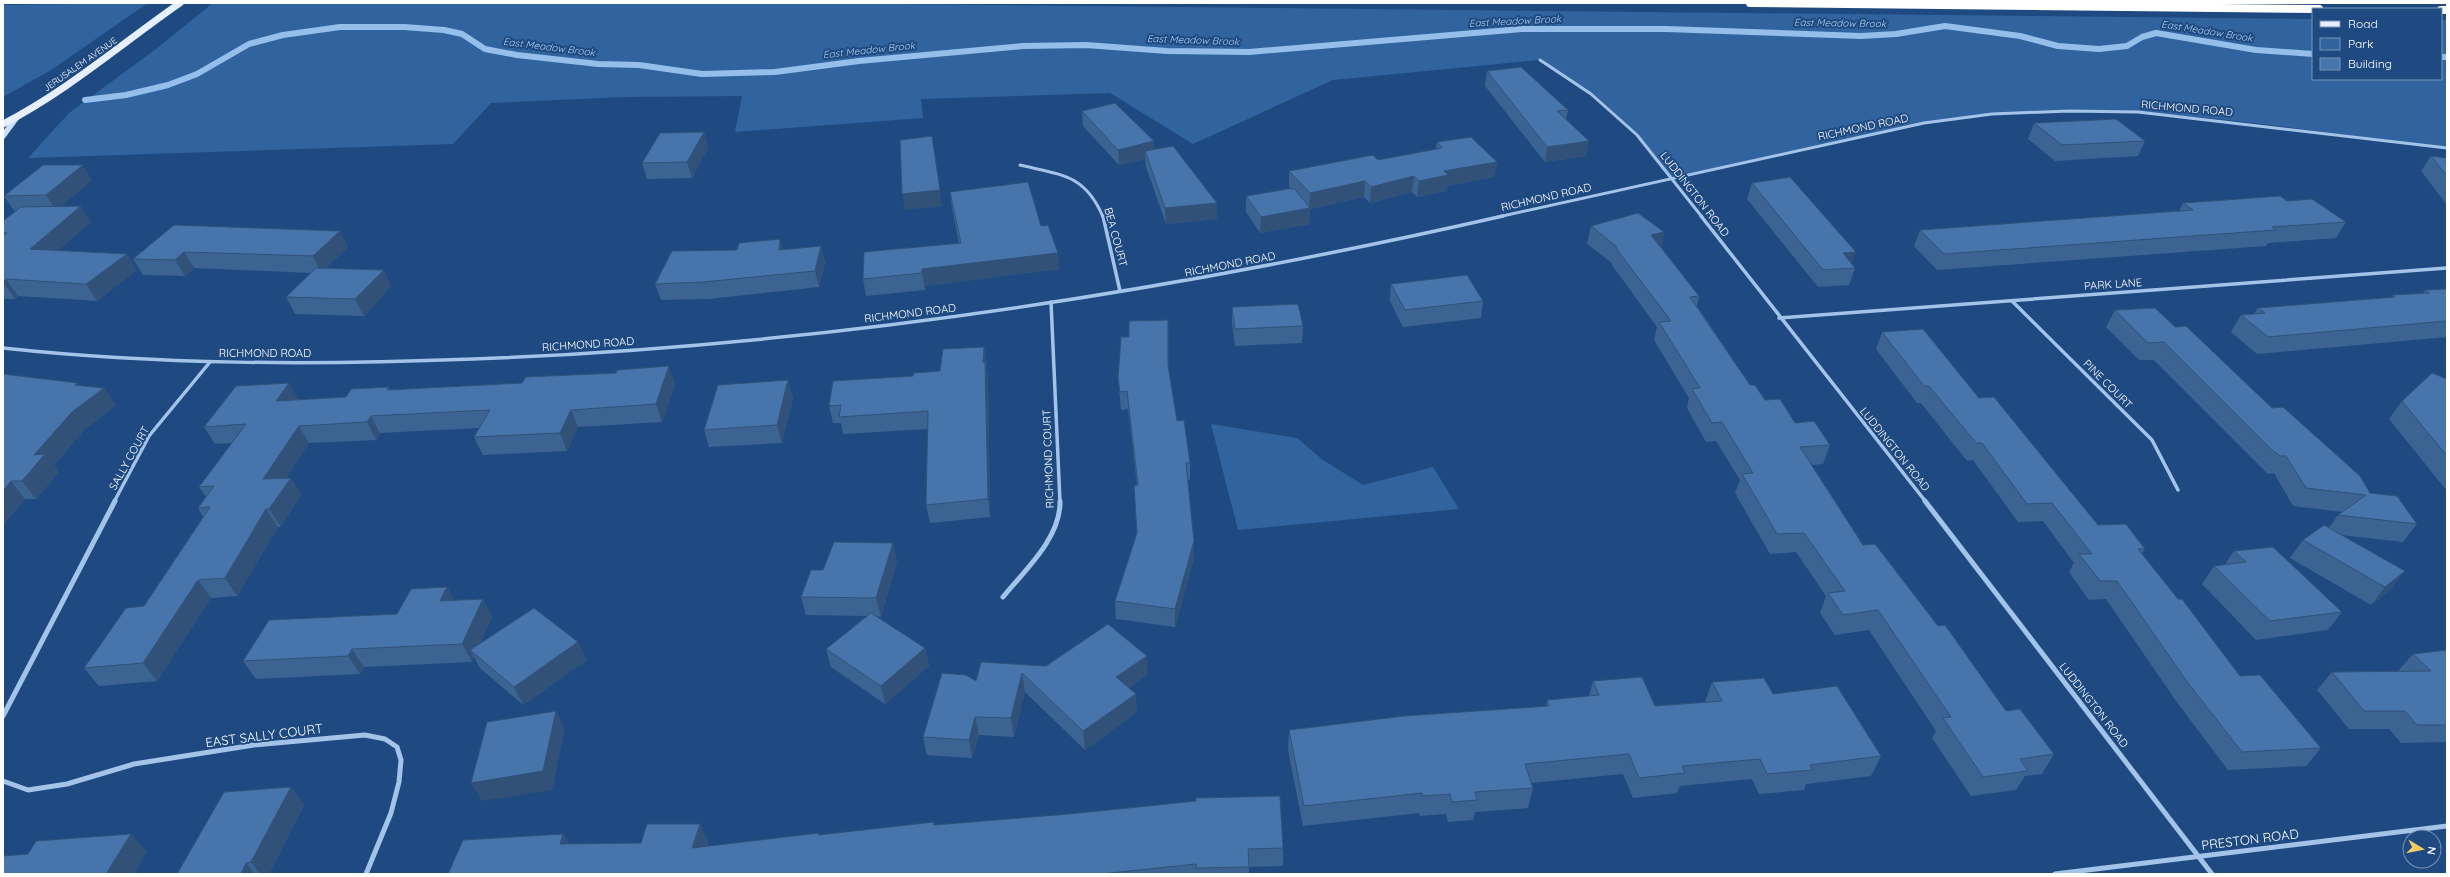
<svg xmlns="http://www.w3.org/2000/svg" width="2450" height="877" font-family="Quicksand,sans-serif">
  <style>
    .green { fill: #31649f }
    .lines { fill: none; stroke-linecap: round; stroke-linejoin: round }
    .stream { stroke: #96beeb; stroke-width: 6 }
    .street-far2 { stroke: #a3c3e9; stroke-width: 3 }
    .street-far1 { stroke: #a3c3e9; stroke-width: 3.5 }
    .street { stroke: #a3c3e9; stroke-width: 5 }
    .secondary { stroke: #cee0f7; stroke-width: 5.5 }
    .primary { stroke: #e6effe; stroke-width: 7 }
    .highway { stroke: #fff; stroke-width: 8 }
    .wall { fill: #3c6493 }
    .shaded-wall { fill: #315178 }
    .building { fill: #4674ab; stroke: #315178 }
    .labels { text-anchor: middle; dominant-baseline: central; stroke-width: 4; stroke-linejoin: round; paint-order: stroke }
    .far-street-label { font-size: 9px; fill: #fff; stroke: #1e4a81 }
    .far-water-label { font-size: 10px; font-style: italic; fill: #aecdf1; stroke: #1e4a81 }
    .street-label { font-size: 11px; fill: #fff; stroke: #1e4a81 }
    .near-street-label { font-size: 13px; fill: #fff; stroke: #1e4a81 }
  </style>
  <rect width="100%" height="100%" fill="#1e4a81"/>
  <g class="green">
    <polygon points="148,3 51,70 3,97 3,5"/>
    <path d="M 213,3 L 796,3 L 2313,19 L 2313,79 L 2441,79 L 2441,20 L 2447,20 L 2447,148 C 2297,130 2144,101 1992,114 C 1939,119 1888,131 1837,142 C 1782,154 1726,166 1671,178 L 1637,135 L 1591,94 L 1540,60 L 1333,80 L 1193,144 L 1110,93 L 921,99 L 923,118 L 735,132 L 742,96 L 624,97 L 491,103 L 453,144 L 28,158 L 69,113 L 156,49 Z"/>
    <polygon points="1211,424 1297,438 1323,460 1363,485 1433,467 1459,509 1238,530"/>
  </g>
  <g class="lines">
    <g class="stream">
      <polyline points="2441,57 2447,57"/>
      <polyline points="85,100 126,95 168,85 197,74 249,44 283,35 340,27 404,27 444,30 462,34 485,49 517,55 598,64 639,65 702,74 775,72 859,61 1023,46 1086,45 1167,51 1249,52 1522,29 1666,29 1861,36 1896,34 1945,26 2020,36 2058,46 2099,49 2127,46 2142,37 2156,33 2256,50 2313,54"/>
    </g>
    <g class="street-far2">
      <polyline points="1540,60 1591,94 1637,135 1702,217"/>
      <path d="M 1020,165 C 1061,175 1085,174 1103,217"/>
      <polyline points="1498,217 1924,123 1992,114 2069,111 2138,112 2447,148"/>
    </g>
    <g class="street-far1">
      <polyline points="1103,216 1120,291"/>
      <polyline points="1701,216 1926,502"/>
      <polyline points="2012,301 2152,440 2178,490"/>
      <polyline points="1051,302 1060,502"/>
      <polyline points="1779,318 2447,268"/>
      <path d="M 3,348 C 159,365 316,365 473,359 C 821,346 1164,293 1503,216"/>
      <polyline points="114,502 149,436 210,362"/>
    </g>
    <g class="street">
      <polyline points="1925,501 2212,874"/>
      <path d="M 1003,597 C 1024,571 1061,538 1060,501"/>
      <polyline points="3,716 115,501"/>
      <polyline points="3,781 28,790 67,784 134,764 254,745 365,735 385,739 397,747 401,760 399,782 391,813 366,874"/>
      <polyline points="2055,874 2447,826"/>
    </g>
    <polyline class="secondary" points="3,136 17,117"/>
    <path class="primary" d="M 3,124 C 67,91 121,44 180,3"/>
    <g class="highway">
      <polyline points="1750,3 2319,9"/>
      <polyline points="2441,10 2447,10"/>
    </g>
  </g>
  <g class="wall">
    <polygon points="1487,71 1568,110 1566,119 1586,156 1545,162 1485,86"/>
    <polygon points="1082,111 1154,149 1217,219 1166,224 1146,167 1145,159 1119,165 1083,126"/>
    <polygon points="2034,123 2145,141 2138,156 2055,161 2028,139"/>
    <polygon points="704,132 708,148 692,178 647,179 642,163"/>
    <polygon points="1437,142 1497,162 1494,177 1447,186 1446,191 1417,197 1412,192 1370,203 1364,197 1310,209 1309,224 1260,233 1246,212 1246,196 1290,188 1289,187 1289,171 1378,160 1436,149"/>
    <polygon points="2431,156 2447,158 2447,205 2421,171"/>
    <polygon points="92,180 61,206 91,222 58,250 137,270 97,301 18,296 15,299 3,299 3,221 15,212 4,196"/>
    <polygon points="1752,183 1852,264 1855,268 1849,285 1818,287 1747,199"/>
    <polygon points="950,192 1041,226 1060,269 925,286 925,290 866,296 863,279 959,243 952,208"/>
    <polygon points="2287,201 2346,222 2336,238 2268,243 2266,246 1937,270 1914,246 1920,230 2179,211 2183,203"/>
    <polygon points="174,225 348,247 326,268 391,286 364,316 295,314 286,297 311,273 194,268 185,276 143,275 133,259"/>
    <polygon points="1591,226 1664,232 1661,247 1699,296 1697,306 1750,385 1765,400 1795,423 1830,445 1823,464 1811,465 1863,545 1938,626 2006,711 2054,754 2042,774 2025,776 2016,790 1971,796 1932,738 1936,731 1869,630 1835,635 1820,613 1826,596 1796,552 1770,554 1735,493 1740,480 1716,441 1706,442 1687,408 1689,398 1654,340 1657,327 1612,265 1612,263 1587,244"/>
    <polygon points="780,239 783,250 821,246 825,263 819,287 708,299 661,300 655,284 737,250"/>
    <polygon points="1391,284 1483,301 1481,318 1403,327 1390,301"/>
    <polygon points="2447,289 2447,337 2257,354 2231,332 2241,315 2254,314 2258,308 2390,298 2392,295 2423,293 2425,290"/>
    <polygon points="1232,307 1303,326 1302,343 1235,346 1232,324"/>
    <polygon points="2115,310 2175,327 2272,408 2370,493 2417,524 2403,542 2341,535 2391,589 2371,605 2290,558 2303,540 2329,528 2338,515 2343,512 2293,506 2274,473 2268,474 2154,360 2139,360 2106,327"/>
    <polygon points="1168,320 1168,369 1177,421 1190,463 1190,480 1187,481 1194,559 1175,627 1116,619 1115,601 1137,533 1137,485 1128,409 1121,410 1118,378"/>
    <polygon points="1882,332 1979,398 2098,525 2145,549 2142,554 2240,676 2321,748 2306,766 2228,770 2176,701 2106,599 2089,600 2069,572 2074,563 2043,521 2018,522 1973,460 1967,461 1921,403 1917,403 1876,349"/>
    <polygon points="984,347 987,364 986,368 988,379 990,517 930,523 926,505 928,429 843,434 841,423 833,423 829,406 913,376 940,371"/>
    <polygon points="3,374 80,385 116,405 84,430 54,465 59,472 36,499 25,499 3,525"/>
    <polygon points="2447,379 2447,491 2389,419 2402,401"/>
    <polygon points="788,380 793,398 782,443 709,447 704,430"/>
    <polygon points="289,383 298,400 346,397 389,387 390,390 675,384 662,422 578,427 567,451 483,455 474,437 479,428 380,433 376,440 309,443 286,478 291,478 301,495 281,527 278,527 237,596 211,598 157,681 99,686 84,668 144,606 203,517 198,508 206,497 199,487 232,443 215,444 204,427"/>
    <polygon points="2234,551 2342,612 2328,630 2256,640 2202,584 2214,566 2225,564"/>
    <polygon points="897,561 881,617 876,616 925,648 929,666 885,704 831,667 826,649 867,616 806,615 801,597 823,570"/>
    <polygon points="447,587 454,600 483,599 492,617 480,644 587,660 523,705 480,668 474,657 472,662 364,667 360,674 256,679 243,661 397,614"/>
    <polygon points="2447,650 2447,742 2401,743 2389,729 2349,729 2317,690 2332,672 2398,671 2413,654"/>
    <polygon points="981,662 1148,674 1128,688 1137,712 1085,750 1025,692 1014,737 979,735 972,758 927,755 923,737 976,681"/>
    <polygon points="1593,681 1655,706 1705,702 1712,682 1773,694 1881,756 1871,776 1806,784 1804,790 1759,794 1752,779 1680,786 1677,793 1633,798 1623,774 1531,783 1533,788 1528,808 1475,812 1473,820 1448,822 1446,814 1420,816 1419,813 1303,826 1288,750 1289,730 1546,706 1547,700 1589,696"/>
    <polygon points="291,787 304,805 269,874 177,874"/>
    <polygon points="700,824 708,842 707,847 819,833 819,835 934,825 1283,848 1283,866 1249,867 1249,874 448,874 563,834 569,844 641,843"/>
  </g>
  <g class="shaded-wall">
    <polygon points="704,132 708,148 692,178 687,162"/>
    <polygon points="1154,141 1154,157 1145,151 1145,159 1119,165 1118,150"/>
    <polygon points="1589,141 1586,156 1545,162 1547,147"/>
    <polygon points="935,152 942,206 905,210 902,194"/>
    <polygon points="1497,162 1494,177 1447,186 1446,191 1417,197 1419,181 1444,171"/>
    <polygon points="83,165 92,180 56,211 46,195"/>
    <polygon points="1414,176 1412,192 1370,203 1371,187"/>
    <polygon points="1365,181 1364,197 1310,209 1309,224 1260,233 1261,217 1309,208 1310,193"/>
    <polygon points="1217,203 1217,219 1166,224 1165,208"/>
    <polygon points="81,206 91,222 41,265 30,249"/>
    <polygon points="340,231 348,247 321,273 313,256"/>
    <polygon points="1664,232 1660,249 1651,235"/>
    <polygon points="780,239 784,255 779,250"/>
    <polygon points="821,246 825,263 819,287 815,271"/>
    <polygon points="184,252 194,268 185,276 175,260"/>
    <polygon points="1856,252 1850,268 1843,253"/>
    <polygon points="1058,253 1060,269 925,286 925,290 922,273 922,269"/>
    <polygon points="127,254 137,270 97,301 86,284"/>
    <polygon points="384,270 391,286 364,316 355,299"/>
    <polygon points="6,279 18,296 15,299 3,282"/>
    <polygon points="1168,320 1169,337 1168,382"/>
    <polygon points="984,347 987,364 986,368 988,379 990,517 988,499 983,362"/>
    <polygon points="669,366 675,384 662,422 656,404"/>
    <polygon points="788,380 793,398 782,443 777,425"/>
    <polygon points="78,383 89,399 104,388 116,405 84,430 54,465 59,472 36,499 22,481 34,455 72,412 75,385"/>
    <polygon points="289,383 299,401 276,401"/>
    <polygon points="571,410 578,427 567,451 560,433"/>
    <polygon points="371,416 380,433 376,440 367,422"/>
    <polygon points="299,426 309,443 274,497 263,479"/>
    <polygon points="291,478 301,495 281,527 269,509"/>
    <polygon points="11,481 25,499 3,525 3,491"/>
    <polygon points="266,509 278,527 237,596 225,578"/>
    <polygon points="1194,541 1194,559 1175,627 1175,609"/>
    <polygon points="893,543 897,561 881,617 876,598"/>
    <polygon points="2405,571 2391,589 2371,605 2385,587"/>
    <polygon points="198,580 211,598 157,681 143,663"/>
    <polygon points="447,587 457,605 440,601"/>
    <polygon points="483,599 492,617 475,654 470,650 474,657 472,662 462,644"/>
    <polygon points="578,642 587,660 523,705 514,687"/>
    <polygon points="925,648 929,666 885,704 881,686"/>
    <polygon points="352,649 364,667 360,674 348,656"/>
    <polygon points="1147,656 1148,674 1118,696 1116,677"/>
    <polygon points="1022,673 1025,692 1014,737 1011,718"/>
    <polygon points="1136,694 1137,712 1085,750 1083,731"/>
    <polygon points="556,711 565,729 552,790 482,801 471,783"/>
    <polygon points="975,717 979,735 972,758 969,740"/>
    <polygon points="291,787 304,805 269,874 260,874 251,862"/>
    <polygon points="700,824 708,842 700,866 692,848"/>
    <polygon points="131,834 147,852 134,874 106,874"/>
    <polygon points="563,834 573,852 560,844"/>
    <polygon points="246,863 255,874 241,874"/>
  </g>
  <g class="building">
    <polygon points="1521,67 1568,110 1557,111 1589,141 1547,147 1487,71"/>
    <polygon points="1115,103 1154,141 1118,150 1082,111"/>
    <polygon points="2116,119 2145,141 2062,145 2034,123"/>
    <polygon points="704,132 687,162 642,163 660,133"/>
    <polygon points="932,136 940,190 902,194 900,140"/>
    <polygon points="1471,137 1497,162 1444,171 1448,175 1419,181 1414,176 1371,187 1365,181 1310,193 1289,171 1373,155 1378,160 1442,148 1437,142"/>
    <polygon points="1173,146 1217,203 1165,208 1145,151"/>
    <polygon points="2431,156 2447,158 2447,176"/>
    <polygon points="43,165 83,165 46,195 4,196"/>
    <polygon points="1790,177 1856,252 1843,253 1855,268 1823,270 1752,183"/>
    <polygon points="1028,182 1041,226 1048,225 1058,253 922,269 922,273 863,279 864,252 961,243 950,192"/>
    <polygon points="1294,188 1310,208 1261,217 1246,196"/>
    <polygon points="2280,196 2287,201 2312,199 2346,222 2272,227 2276,230 1944,254 1920,230 2193,210 2183,203"/>
    <polygon points="81,206 30,249 127,254 86,284 6,279 3,282 3,236 7,233 3,233 3,221 21,207"/>
    <polygon points="1638,213 1664,232 1651,235 1699,296 1690,297 1750,385 1755,385 1765,400 1780,399 1795,423 1814,421 1830,445 1800,447 1863,545 1875,544 1938,626 1945,625 2006,711 2020,709 2054,754 2020,759 2028,771 1983,777 1943,718 1951,717 1878,610 1843,615 1828,593 1845,591 1804,533 1777,534 1742,474 1753,473 1722,422 1712,423 1692,389 1700,388 1659,322 1671,321 1615,247 1617,247 1591,226"/>
    <polygon points="174,225 340,231 313,256 184,252 175,260 133,259"/>
    <polygon points="780,239 779,250 821,246 815,271 703,282 655,284 672,251 737,250 739,243"/>
    <polygon points="316,268 384,270 355,299 286,297"/>
    <polygon points="1467,275 1483,301 1405,310 1391,284"/>
    <polygon points="2447,289 2447,321 2268,337 2241,315 2265,313 2258,308 2395,297 2392,295 2429,293 2425,290"/>
    <polygon points="1298,304 1303,326 1235,329 1232,307"/>
    <polygon points="2155,308 2175,327 2186,326 2272,408 2283,407 2360,476 2370,493 2397,496 2417,524 2338,515 2366,495 2306,488 2286,456 2280,456 2271,449 2164,342 2148,343 2115,310"/>
    <polygon points="1168,320 1168,365 1177,421 1184,420 1190,463 1186,463 1194,541 1175,609 1115,601 1137,533 1134,486 1138,485 1127,391 1120,392 1118,378 1121,337 1129,337 1129,321"/>
    <polygon points="1923,329 1979,398 1994,397 2098,525 2126,524 2145,549 2138,549 2178,599 2182,599 2240,676 2260,675 2321,748 2242,752 2188,683 2117,581 2100,581 2079,554 2092,554 2052,503 2027,504 1982,443 1976,443 1929,386 1924,386 1882,332"/>
    <polygon points="984,347 983,362 985,362 988,499 926,505 928,411 839,417 841,405 829,406 833,381 913,376 914,373 940,371 943,349"/>
    <polygon points="669,366 656,404 571,410 560,433 474,437 490,410 371,416 367,422 299,426 263,479 291,478 269,509 266,509 225,578 198,580 143,663 84,668 126,608 144,606 210,507 198,508 214,486 199,487 246,424 204,427 236,386 289,383 276,401 346,397 351,389 389,387 387,390 522,383 526,377 616,373 617,370"/>
    <polygon points="2432,373 2447,379 2447,456 2402,401"/>
    <polygon points="3,374 78,383 75,385 104,388 72,412 34,455 45,454 22,481 11,481 3,491"/>
    <polygon points="788,380 777,425 704,430 718,385"/>
    <polygon points="2324,525 2405,571 2385,587 2303,540"/>
    <polygon points="834,542 893,543 876,598 801,597 811,570 823,570"/>
    <polygon points="2273,547 2342,612 2270,621 2214,566 2246,562 2234,551"/>
    <polygon points="447,587 440,601 483,599 462,644 352,649 348,656 243,661 269,620 397,614 411,589"/>
    <polygon points="534,608 578,642 514,687 470,650"/>
    <polygon points="871,613 925,648 881,686 826,649"/>
    <polygon points="1108,624 1147,656 1116,677 1136,694 1083,731 1022,673 1011,718 975,717 969,740 923,737 942,673 966,675 976,681 981,662 1046,666"/>
    <polygon points="2447,650 2447,725 2417,725 2405,711 2364,711 2332,672 2431,671 2413,654"/>
    <polygon points="1642,677 1655,706 1722,701 1712,682 1764,678 1773,694 1837,686 1881,756 1810,765 1813,770 1767,774 1760,759 1682,766 1685,773 1639,778 1629,754 1525,764 1533,788 1475,792 1477,800 1452,802 1450,794 1423,796 1422,793 1304,806 1289,730 1404,716 1549,706 1547,700 1599,695 1593,681"/>
    <polygon points="556,711 543,771 471,783 487,722"/>
    <polygon points="291,787 251,862 246,863 241,874 177,874 224,792"/>
    <polygon points="1280,796 1283,848 1248,849 1249,867 1196,868 1196,864 1101,874 448,874 463,840 563,834 560,844 641,843 647,824 700,824 692,848 819,833 818,835 934,822 934,825 1069,814 1196,801 1196,798"/>
    <polygon points="131,834 106,874 3,874 3,856 28,854 36,841"/>
  </g>
  <g class="labels">
    <g class="far-street-label">
      <text transform="translate(80 64) rotate(-35)">JERUSALEM AVENUE</text>
    </g>
    <g class="far-water-label">
      <text transform="translate(1515 21) rotate(-3)">East Meadow Brook</text>
      <text transform="translate(1840 23) rotate(1)">East Meadow Brook</text>
      <text transform="translate(2207 31) rotate(9)">East Meadow Brook</text>
      <text transform="translate(1193 40) rotate(2)">East Meadow Brook</text>
      <text transform="translate(549 47) rotate(7)">East Meadow Brook</text>
      <text transform="translate(869 50) rotate(-6)">East Meadow Brook</text>
    </g>
    <g class="street-label">
      <text transform="translate(2187 108) rotate(5)">RICHMOND ROAD</text>
      <text transform="translate(1863 127) rotate(-12)">RICHMOND ROAD</text>
      <text transform="translate(1695 194) rotate(52)">LUDDINGTON ROAD</text>
      <text transform="translate(1546 197) rotate(-13)">RICHMOND ROAD</text>
      <text transform="translate(1116 237) rotate(75)">BEA COURT</text>
      <text transform="translate(1230 264) rotate(-11)">RICHMOND ROAD</text>
      <text transform="translate(2113 284) rotate(-4)">PARK LANE</text>
      <text transform="translate(910 313) rotate(-7)">RICHMOND ROAD</text>
      <text transform="translate(588 344) rotate(-4)">RICHMOND ROAD</text>
      <text x="265" y="353">RICHMOND ROAD</text>
      <text transform="translate(2108 384) rotate(45)">PINE COURT</text>
      <text transform="translate(1895 449) rotate(51)">LUDDINGTON ROAD</text>
      <text transform="translate(129 458) rotate(-61)">SALLY COURT</text>
      <text transform="translate(1048 459) rotate(-92)">RICHMOND COURT</text>
      <text transform="translate(2094 705) rotate(52)">LUDDINGTON ROAD</text>
    </g>
    <g class="near-street-label">
      <text transform="translate(264 735) rotate(-7)">EAST SALLY COURT</text>
      <text transform="translate(2250 839) rotate(-7)">PRESTON ROAD</text>
    </g>
  </g>
  <rect width="2450" height="877" fill="none" stroke="#ffffff" stroke-width="8"/>
  <rect x="2312" y="8" width="130" height="72" fill="#1e4a81" stroke="#7892b3"/>
  <rect x="2320" y="21" width="20" height="6" fill="#e6effe" stroke="#7892b3"/>
  <text x="2348" y="28" font-size="12" fill="#ffffff">Road</text>
  <rect x="2320" y="38" width="20" height="12" fill="#31649f" stroke="#7892b3"/>
  <text x="2348" y="48" font-size="12" fill="#ffffff">Park</text>
  <rect x="2320" y="58" width="20" height="12" fill="#4674ab" stroke="#7892b3"/>
  <text x="2348" y="68" font-size="12" fill="#ffffff">Building</text>
  <g transform="translate(2422 849) rotate(100)"><circle r="19" fill="#1e4a81" stroke="#7892b3"/>
  <path d="M0-3L7 15L0 10L-7 15Z" fill="#f8cb61"/>
  <text y="-6" font-size="11" font-weight="bold" text-anchor="middle" fill="#ffffff">N</text>
  </g>
</svg>
